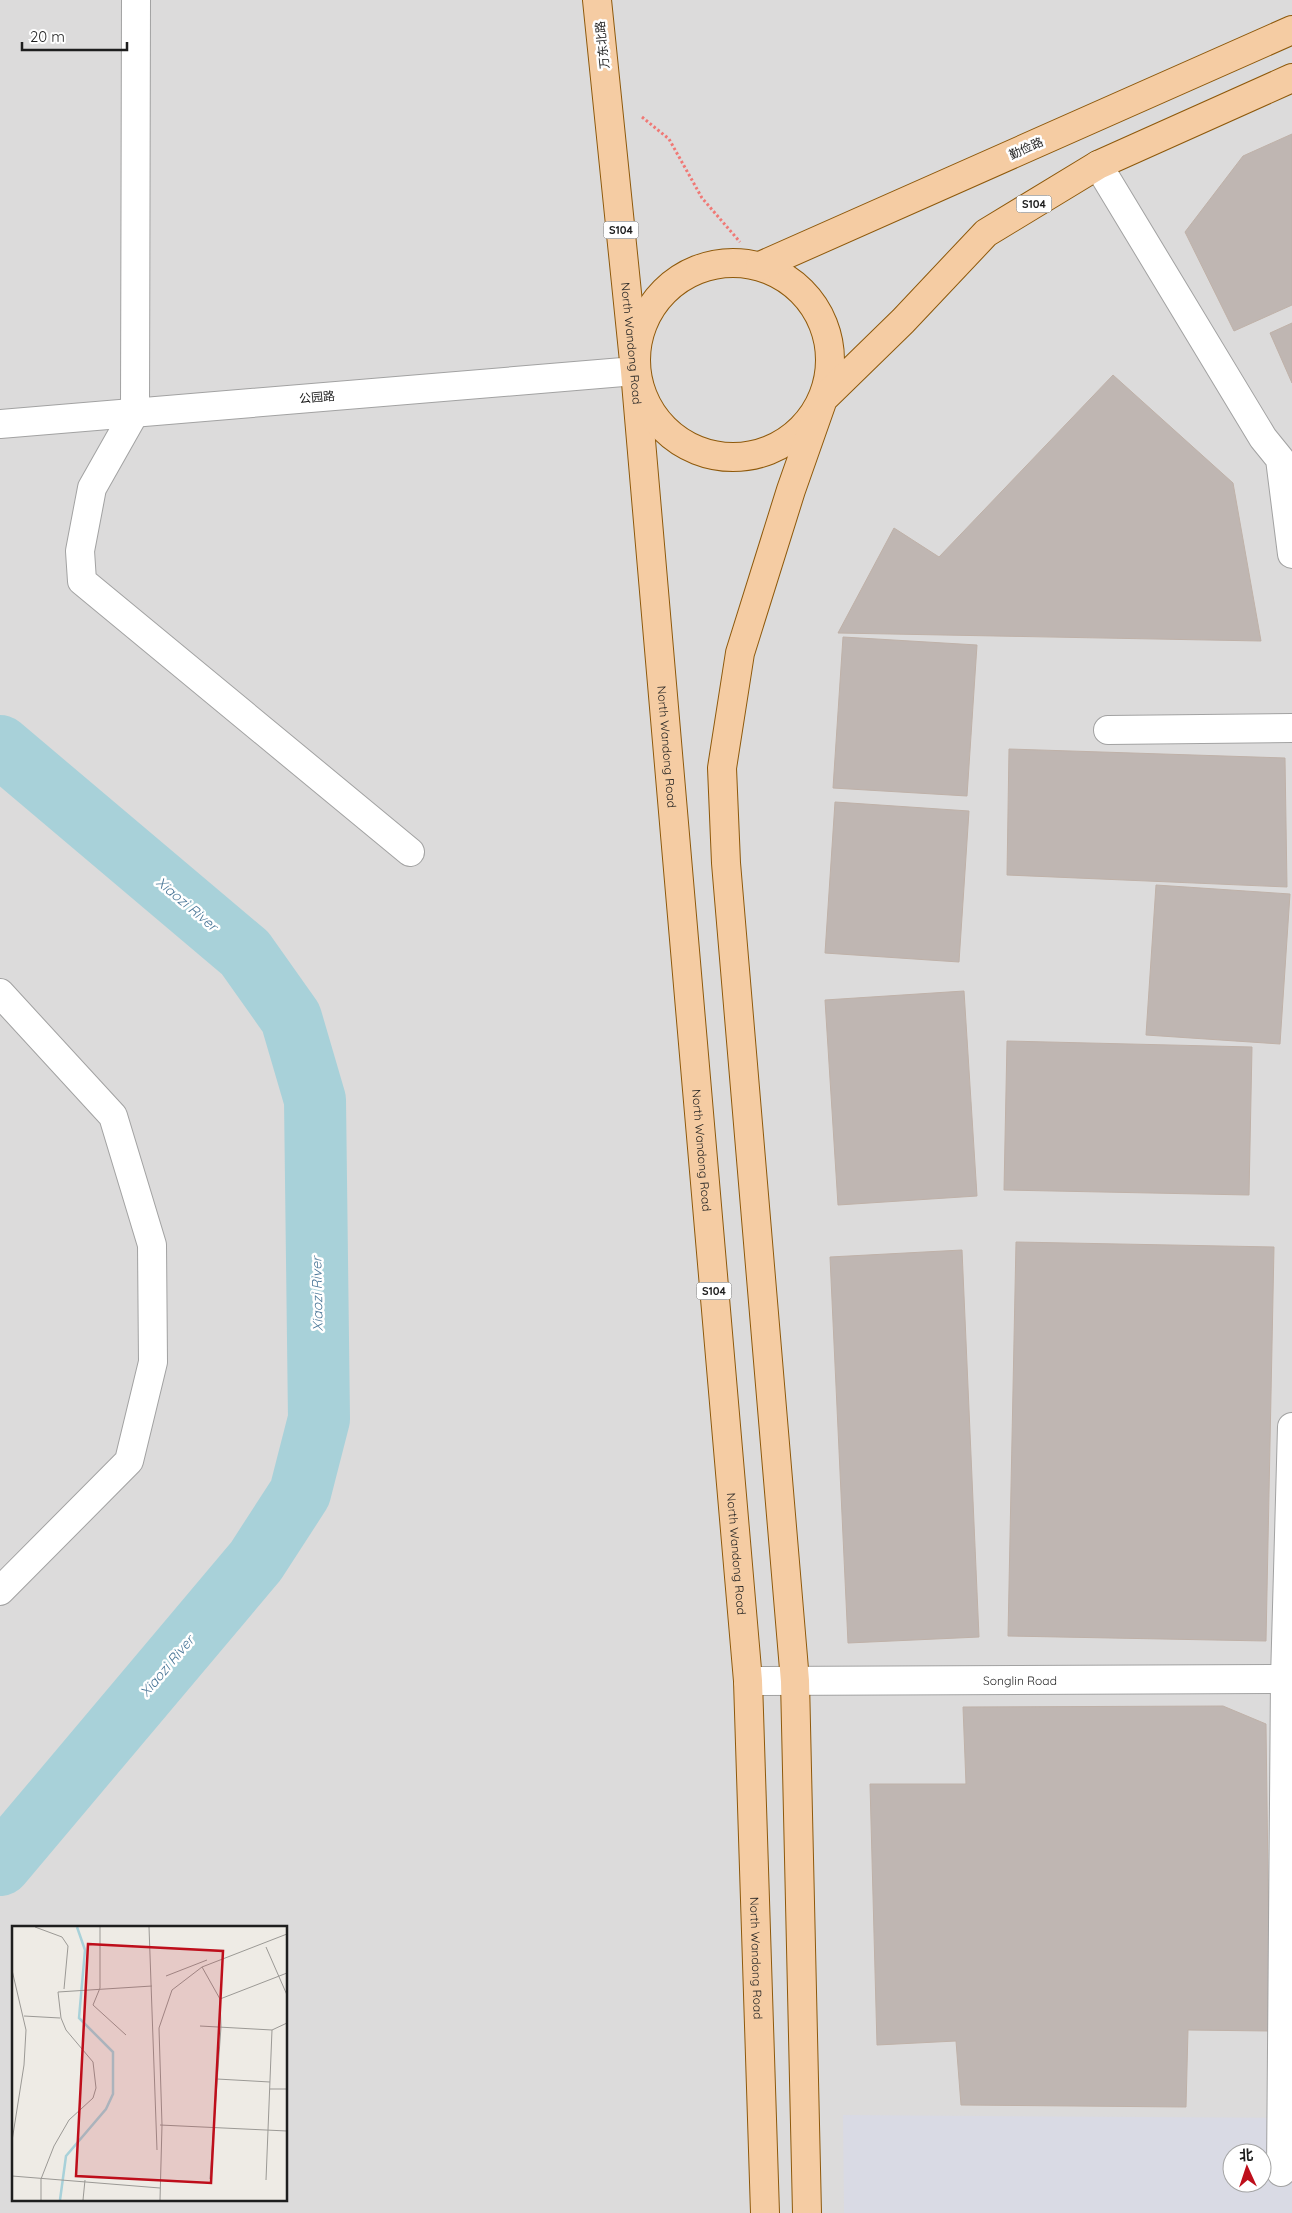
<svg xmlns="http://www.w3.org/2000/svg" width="1292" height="2213" font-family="Quicksand,'Noto Sans SC',sans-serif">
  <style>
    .residential { fill: #dcdbdb; fill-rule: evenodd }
    .plaza { fill: #d9dae4; fill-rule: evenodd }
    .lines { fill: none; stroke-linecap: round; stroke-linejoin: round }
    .river { stroke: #a8d1d9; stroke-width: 62 }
    .building { fill: #bfb6b2; stroke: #bfb1a8 }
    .minor-casing { stroke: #a2a2a2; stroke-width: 30 }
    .tertiary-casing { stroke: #a2a2a2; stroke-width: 30 }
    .primary-casing { stroke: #8e590b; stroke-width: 30 }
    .path { stroke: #f07875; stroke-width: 3; stroke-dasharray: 2.5 2.5; stroke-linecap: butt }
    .minor { stroke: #fff; stroke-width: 28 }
    .tertiary { stroke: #fff; stroke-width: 28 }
    .primary { stroke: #f5cca3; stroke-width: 28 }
    .labels { text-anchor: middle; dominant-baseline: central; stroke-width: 5; stroke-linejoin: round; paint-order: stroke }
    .shield { fill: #fff; stroke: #626262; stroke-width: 1 }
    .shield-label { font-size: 11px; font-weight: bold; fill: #1e1e1e }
    .street-label { font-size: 12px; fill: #1e1e1e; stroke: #fff }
    .water-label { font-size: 14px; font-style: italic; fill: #4b7798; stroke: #fff }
    .inset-river { fill: none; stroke: #a8d1d9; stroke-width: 2.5 }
    .inset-road { fill: none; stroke: #9b9995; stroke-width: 1 }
    .view { fill: #be0e1b; fill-opacity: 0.15; stroke: #be0e1b; stroke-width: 2.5 }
    .inset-edge { fill: none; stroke: #1e1e1e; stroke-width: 2.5 }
  </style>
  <rect width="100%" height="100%" fill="#eeebe5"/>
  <path class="residential" d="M 0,0 L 1292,0 L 1292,2213 L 0,2213 ZM 14,1927 L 286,1927 L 286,2199 L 14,2199 ZM 1232,2153 L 1262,2153 L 1262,2183 L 1232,2183 Z"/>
  <path class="plaza" d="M 843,2115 L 1292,2118 L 1292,2213 L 844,2213 ZM 1232,2153 L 1262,2153 L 1262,2183 L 1232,2183 Z"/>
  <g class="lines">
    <polyline class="river" points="0,746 245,953 291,1018 315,1100 319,1419 300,1493 256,1561 0,1865"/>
  </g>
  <g class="building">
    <polygon points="1292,134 1292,305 1234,331 1185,232 1243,156"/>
    <polygon points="1292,323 1292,383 1270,333"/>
    <polygon points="1113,375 1233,483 1261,641 838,633 894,528 939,557"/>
    <polygon points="843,637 977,645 967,796 833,788"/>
    <polygon points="1009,749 1285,758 1287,887 1007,875"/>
    <polygon points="835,802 969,811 959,962 825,953"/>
    <polygon points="1156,885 1290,894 1280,1044 1146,1035"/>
    <polygon points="964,991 977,1196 838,1205 825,1000"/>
    <polygon points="1007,1041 1252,1047 1249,1195 1004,1190"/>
    <polygon points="1016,1242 1274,1247 1266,1641 1008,1636"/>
    <polygon points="962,1250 979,1637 848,1643 830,1257"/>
    <polygon points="1223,1706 1266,1724 1270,2031 1188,2030 1186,2107 961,2105 956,2041 877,2045 870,1784 966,1784 963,1707"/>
  </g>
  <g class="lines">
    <defs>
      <g id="minor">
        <polyline points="136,0 135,412 92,488 80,551 82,581 410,852"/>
        <polyline points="1098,165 1263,438 1280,459 1292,554"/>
        <polyline points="1108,730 1292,728"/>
        <polyline points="1281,2172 1285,1679 1292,1427"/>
      </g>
      <g id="tertiary">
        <polyline points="0,424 635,371"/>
        <polyline points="0,993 113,1116 152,1245 153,1362 129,1461 0,1591"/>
        <path id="s1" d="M 748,1681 L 1292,1679"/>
      </g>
      <g id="primary">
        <path id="s2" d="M 597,0 L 635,371 L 748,1681 L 765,2213"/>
        <circle cx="733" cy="360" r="97"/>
        <polyline points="760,266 1292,30"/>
        <polyline points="807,2213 795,1681 726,863 722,768 740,653 791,490 823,399 903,321 986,233 1098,165 1292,78"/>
      </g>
    </defs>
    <use href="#minor" class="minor-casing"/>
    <use href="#tertiary" class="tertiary-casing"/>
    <use href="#primary" class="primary-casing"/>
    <polyline class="path" points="642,117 669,139 702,198 740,242"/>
    <use href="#minor" class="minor"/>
    <use href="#tertiary" class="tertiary"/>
    <use href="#primary" class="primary"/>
  </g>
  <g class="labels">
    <g class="shield">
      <rect x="1016.5" y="195.5" width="35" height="17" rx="4"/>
      <rect x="603.5" y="221.5" width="35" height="17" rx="4"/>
      <rect x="696.5" y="1282.5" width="35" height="17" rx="4"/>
    </g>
    <g class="shield-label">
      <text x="1034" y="204">S104</text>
      <text x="621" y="230">S104</text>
      <text x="714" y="1291">S104</text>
    </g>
    <g class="street-label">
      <text transform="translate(602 45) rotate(-96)">万东北路</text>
      <text transform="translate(1026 148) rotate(-24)">勤俭路</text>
      <text stroke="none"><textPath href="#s2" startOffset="345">North Wandong Road</textPath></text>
      <text transform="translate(317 397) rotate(-5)">公园路</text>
      <text stroke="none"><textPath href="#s2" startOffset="750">North Wandong Road</textPath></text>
      <text stroke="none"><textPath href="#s2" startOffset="1155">North Wandong Road</textPath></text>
      <text stroke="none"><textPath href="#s2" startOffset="1560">North Wandong Road</textPath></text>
      <text stroke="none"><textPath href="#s1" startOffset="272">Songlin Road</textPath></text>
      <text stroke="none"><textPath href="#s2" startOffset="1965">North Wandong Road</textPath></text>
    </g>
    <g class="water-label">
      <text transform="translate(187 904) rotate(40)">Xiaozi River</text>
      <text transform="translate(317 1294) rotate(-91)">Xiaozi River</text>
      <text transform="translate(167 1666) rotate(-50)">Xiaozi River</text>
    </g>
  </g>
  <g transform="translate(12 1926)">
    <rect width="275" height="275" fill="#eeebe5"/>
    <path class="inset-river" d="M 48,274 L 54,230 L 94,183 L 101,168 L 101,126 L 67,92 L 73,24 L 65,1"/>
    <path class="inset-road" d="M 23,1 L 50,11 L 56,20 L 52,63M 88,1 L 88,62 L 81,79 L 114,109M 137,1 L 145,224M 254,21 L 275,69M 190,41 L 208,73 L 209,101 L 198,253M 0,44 L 14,104 L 12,139 L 0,215M 154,50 L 195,34M 208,73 L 275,47M 12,90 L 48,92M 188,100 L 260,104 L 275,97M 205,153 L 258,156M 258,163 L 275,163M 148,199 L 275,205M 0,250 L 148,262M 254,254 L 260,104M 29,274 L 29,253 L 42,220 L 57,194 L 81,172 L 84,162 L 81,136 L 54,104 L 49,92 L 46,66 L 140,60M 71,274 L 73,254M 148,274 L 150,199 L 147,102 L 160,64 L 190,41 L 275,8"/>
    <path class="view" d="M 76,18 L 211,25 L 199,257 L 64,250 Z"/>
    <rect width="275" height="275" class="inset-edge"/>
  </g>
  <g transform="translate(1247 2168) rotate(357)"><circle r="24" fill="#ffffff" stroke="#a5a5a5"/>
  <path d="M0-4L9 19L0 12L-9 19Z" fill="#be0e1b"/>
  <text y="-8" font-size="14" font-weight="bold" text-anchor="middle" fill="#1e1e1e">北</text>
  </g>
  <path d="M22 42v8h105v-8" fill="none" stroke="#1e1e1e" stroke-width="2.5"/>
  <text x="30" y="42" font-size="15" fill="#1e1e1e" stroke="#ffffff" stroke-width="4" paint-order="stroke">20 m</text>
</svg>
